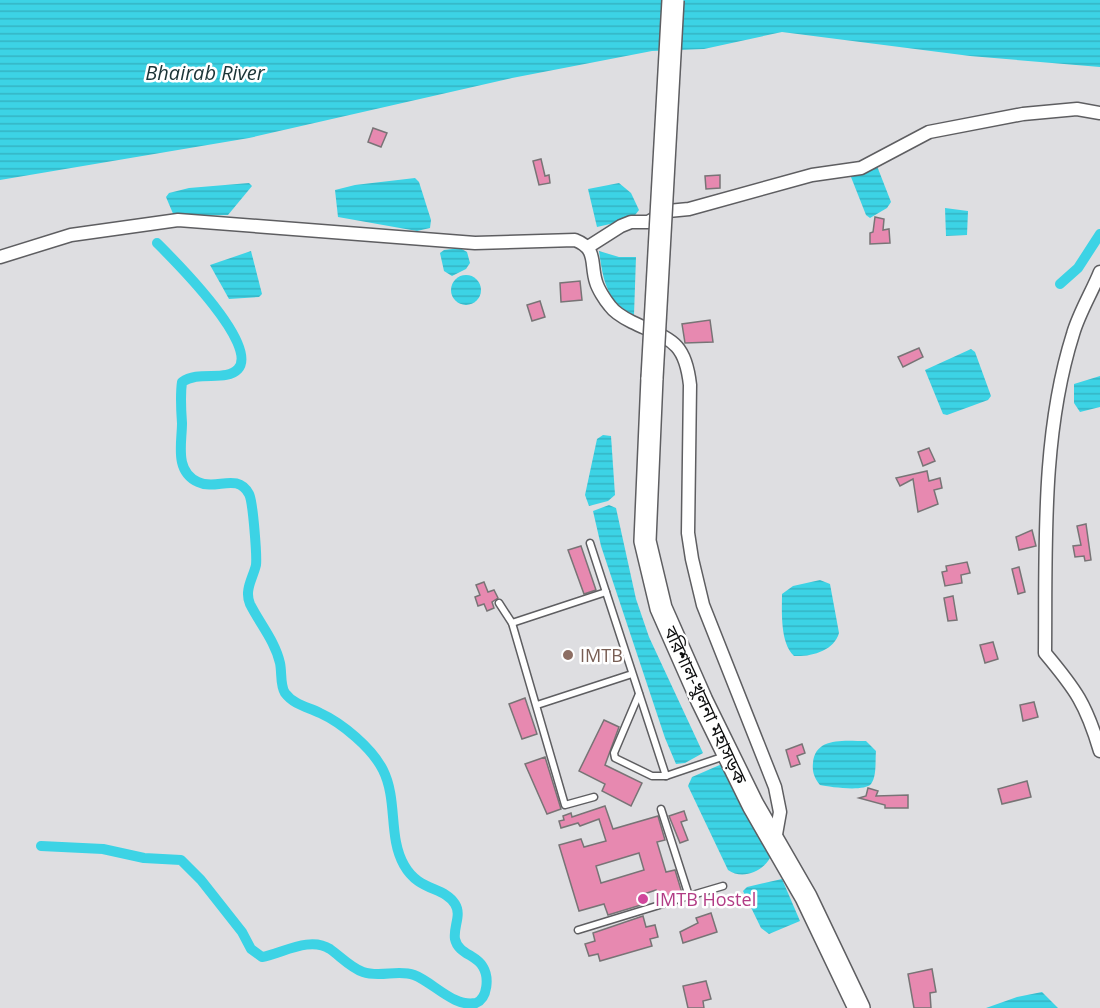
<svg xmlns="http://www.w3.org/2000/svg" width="1100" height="1008" font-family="'Open Sans','Noto Sans Bengali',sans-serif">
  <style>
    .water { fill: url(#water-rules) }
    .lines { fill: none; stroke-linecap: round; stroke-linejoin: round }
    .canal { stroke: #3cd3e5; stroke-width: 10 }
    .building { fill: #e789b0; stroke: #787476; stroke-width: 1.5; fill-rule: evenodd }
    .lane-casing { stroke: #5e5e61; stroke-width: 9 }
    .street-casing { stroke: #5e5e61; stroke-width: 15 }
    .highway-casing { stroke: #5e5e61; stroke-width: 24 }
    .lane { stroke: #fff; stroke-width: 6 }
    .street { stroke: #fff; stroke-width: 12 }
    .highway { stroke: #fff; stroke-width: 21 }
    .highway-bridge-casing { stroke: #5e5e61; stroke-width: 24; stroke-linecap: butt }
    .highway-bridge { stroke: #fff; stroke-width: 21 }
    .education-dot { fill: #8d6e63; stroke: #fff; stroke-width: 2 }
    .hotel-dot { fill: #d1479c; stroke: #fff; stroke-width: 2 }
    .labels { text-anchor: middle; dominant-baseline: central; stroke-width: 5; stroke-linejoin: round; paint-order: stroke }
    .education-label { font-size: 18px; fill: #785e54; stroke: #fff; text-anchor: start }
    .street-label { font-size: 18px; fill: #0c0d0e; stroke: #fff }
    .hotel-label { font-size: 18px; fill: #b23c85; stroke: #fff; text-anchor: start }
    .water-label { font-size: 20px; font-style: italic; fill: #1b3437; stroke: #fff }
  </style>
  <defs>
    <pattern id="water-rules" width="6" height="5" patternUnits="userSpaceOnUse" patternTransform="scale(1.5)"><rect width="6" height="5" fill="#3cd3e5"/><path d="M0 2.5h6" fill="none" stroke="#34b4c3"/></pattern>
  </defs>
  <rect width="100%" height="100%" fill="#dedee1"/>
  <g class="water">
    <polygon points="0,0 1100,0 1100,67 970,56 782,32 704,49 652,51 512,78 249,138 0,180"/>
    <polygon points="877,166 891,202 887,208 870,218 866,215 851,177"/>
    <polygon points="415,178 419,182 431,220 430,228 417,231 338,217 335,190 355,185"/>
    <polygon points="249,183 252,186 228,215 174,216 166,197 169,193 189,188"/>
    <polygon points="619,183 631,193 639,210 632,219 597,227 588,189"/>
    <polygon points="945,208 968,211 967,235 946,236"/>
    <polygon points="460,248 467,252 470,263 466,269 452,276 444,271 440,253 444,250"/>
    <polygon points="251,251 262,294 259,297 229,299 210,265"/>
    <path d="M 599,251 L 619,257 L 636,257 L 634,315 C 606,302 603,279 599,251 Z"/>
    <circle cx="466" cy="290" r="15"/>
    <polygon points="971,349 975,352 991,396 988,400 947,415 943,414 925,370"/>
    <polygon points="1100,376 1100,407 1080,412 1074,403 1074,384"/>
    <polygon points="603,435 611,436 615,495 608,501 589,506 585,495 597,439"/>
    <polygon points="609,505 616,508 636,599 649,637 703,753 685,763 676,764 665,738 601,546 593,511"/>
    <path d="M 820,580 L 830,584 L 839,633 C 834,651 811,657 794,656 C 780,643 782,612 782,594 L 793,586 Z"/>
    <path d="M 866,741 L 876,751 C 875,761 877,776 871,784 C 864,792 830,787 820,785 C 814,778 812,771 813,763 C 815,736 846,741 866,741 Z"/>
    <path d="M 722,764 L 770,858 C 762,872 742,880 728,870 L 688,786 L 692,777 Z"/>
    <polygon points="782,879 800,921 769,934 761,928 743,891 747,887"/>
    <polygon points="1042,992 1058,1008 986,1008 1017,997"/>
  </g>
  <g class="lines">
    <g class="canal">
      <polyline points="1060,284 1078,268 1100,234"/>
      <path d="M 41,846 L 103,849 L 144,858 L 181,860 L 201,880 L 242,932 L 251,949 L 262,957 C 283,953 310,936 330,949 C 340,956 351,968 363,972 C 380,978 398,969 414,975 C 433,982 454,1008 476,1003 C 488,998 489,977 483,967 C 477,955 458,954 455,939 C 453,927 462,915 455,904 C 444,886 419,892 404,865 C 388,837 398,800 383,770 C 372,748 342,723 320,713 C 308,707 294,705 285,693 C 280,686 282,672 280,663 C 275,641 260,624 250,604 C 244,590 253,578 256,565 C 257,556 253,501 249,494 C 237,472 216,491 198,482 C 174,471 182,443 182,423 C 181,409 180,396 182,382 C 199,370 226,382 238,369 C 260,345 174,260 157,243"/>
    </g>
  </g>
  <g class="building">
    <polygon points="373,128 387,133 381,147 368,142"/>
    <polygon points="541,159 545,176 549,175 550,183 539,185 533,161"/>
    <polygon points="720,175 720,188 706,189 705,176"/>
    <polygon points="875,217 884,219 883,230 889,229 890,243 870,244 870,233 873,232"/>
    <polygon points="580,281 582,300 561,302 560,283"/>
    <polygon points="540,301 545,317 532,321 527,305"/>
    <polygon points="710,320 713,342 685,343 682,324"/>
    <polygon points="919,348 923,357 903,367 898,357"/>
    <polygon points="929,448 935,461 923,466 918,452"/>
    <polygon points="927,471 929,481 940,478 942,488 934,490 938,504 918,512 913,479 900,486 896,478"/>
    <polygon points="1086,524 1091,560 1085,561 1084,556 1075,557 1073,546 1081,545 1077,526"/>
    <polygon points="1032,530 1036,546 1019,550 1016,537"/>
    <polygon points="581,546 596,590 584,594 568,550"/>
    <polygon points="967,562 970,573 961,575 962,583 945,586 942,572 947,571 946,566"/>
    <polygon points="1019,567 1025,592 1018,594 1012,569"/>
    <polygon points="484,582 488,592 494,590 498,598 492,602 494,608 487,611 484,604 478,606 475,597 480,595 476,585"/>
    <polygon points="953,596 957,620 948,621 944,598"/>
    <polygon points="993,642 998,659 985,663 980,645"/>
    <polygon points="525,698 537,734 522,739 509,704"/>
    <polygon points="1034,702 1038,717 1023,721 1020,705"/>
    <polygon points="604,720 619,727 605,765 642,783 631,806 602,791 605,784 579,771"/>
    <polygon points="802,744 805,753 797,756 800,764 791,767 786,750"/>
    <polygon points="545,757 561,809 547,814 525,764"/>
    <polygon points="1027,781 1031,797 1002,804 998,789"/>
    <polygon points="868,788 878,791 876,796 908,795 908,808 885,808 885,805 859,798 866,796"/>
    <path d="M 605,806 L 613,829 L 658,816 L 665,840 L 657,842 L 666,872 L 675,870 L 682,893 L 659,900 L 656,890 L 638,896 L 641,905 L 608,915 L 604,904 L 579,911 L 559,845 L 581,839 L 584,847 L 606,841 L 599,819 L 580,826 L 578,823 L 561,828 L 559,821 L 564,820 L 563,816 L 571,813 L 572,817 ZM 639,853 L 644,870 L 601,883 L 596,866 Z"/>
    <polygon points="684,811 687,820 681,822 688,840 680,843 669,816"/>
    <polygon points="711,913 717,932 683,943 680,932 698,923 696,918"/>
    <polygon points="643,916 646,927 655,925 658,937 650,939 652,946 600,961 598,954 589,956 585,944 595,941 593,933"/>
    <polygon points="932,969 936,992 930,993 931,1008 914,1008 908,974"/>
    <polygon points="706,981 711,999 703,1001 704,1008 688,1008 683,986"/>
  </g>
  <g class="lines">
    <defs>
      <g id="lane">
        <polyline points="590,543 666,776 722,757"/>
        <polyline points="499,603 512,623 565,805 594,797"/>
        <polyline points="512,623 606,592"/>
        <polyline points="639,694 614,753 615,758 652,776 666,776"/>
        <polyline points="537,705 629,675"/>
        <polyline points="689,896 723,886"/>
        <polyline points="578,930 689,896 661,809"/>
      </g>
      <g id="street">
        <polyline points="588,247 621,226 631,222 648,222 668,211 689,209 812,175 861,168 929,132 1023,114 1077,109 1100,113"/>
        <path d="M 0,257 L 71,235 L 178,220 L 475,243 L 575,240 C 598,249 590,263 596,282 C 598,289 605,300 610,306 C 615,313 624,318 632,322 C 670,340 685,340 690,385 L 688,533 L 692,559 L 703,605 L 775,787 L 780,812 L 775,840"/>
        <path d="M 1100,272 C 1092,292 1079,313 1073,334 C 1041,435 1046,548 1045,653 C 1076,690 1086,704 1100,751"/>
      </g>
      <polyline id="highway" points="652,378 645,541 661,608 702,701 753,805 806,897 859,1008"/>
    </defs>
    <use href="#lane" class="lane-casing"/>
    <use href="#street" class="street-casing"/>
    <use href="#highway" class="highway-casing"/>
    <use href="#lane" class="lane"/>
    <use href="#street" class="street"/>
    <use href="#highway" class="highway"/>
    <defs>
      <polyline id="highway-bridge" points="652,378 673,0"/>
    </defs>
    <use href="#highway-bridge" class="highway-bridge-casing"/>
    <use href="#highway-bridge" class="highway-bridge"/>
  </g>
  <circle class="education-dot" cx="568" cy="655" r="6"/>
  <circle class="hotel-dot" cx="643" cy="899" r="6"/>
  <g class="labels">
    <g class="education-label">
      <text x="580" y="655">IMTB</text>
    </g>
    <g class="street-label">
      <text transform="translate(706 705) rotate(65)">বরিশাল-খুলনা মহাসড়ক</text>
    </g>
    <g class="hotel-label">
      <text x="655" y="899">IMTB Hostel</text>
    </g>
    <g class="water-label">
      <text x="205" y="72">Bhairab River</text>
    </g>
  </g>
</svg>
